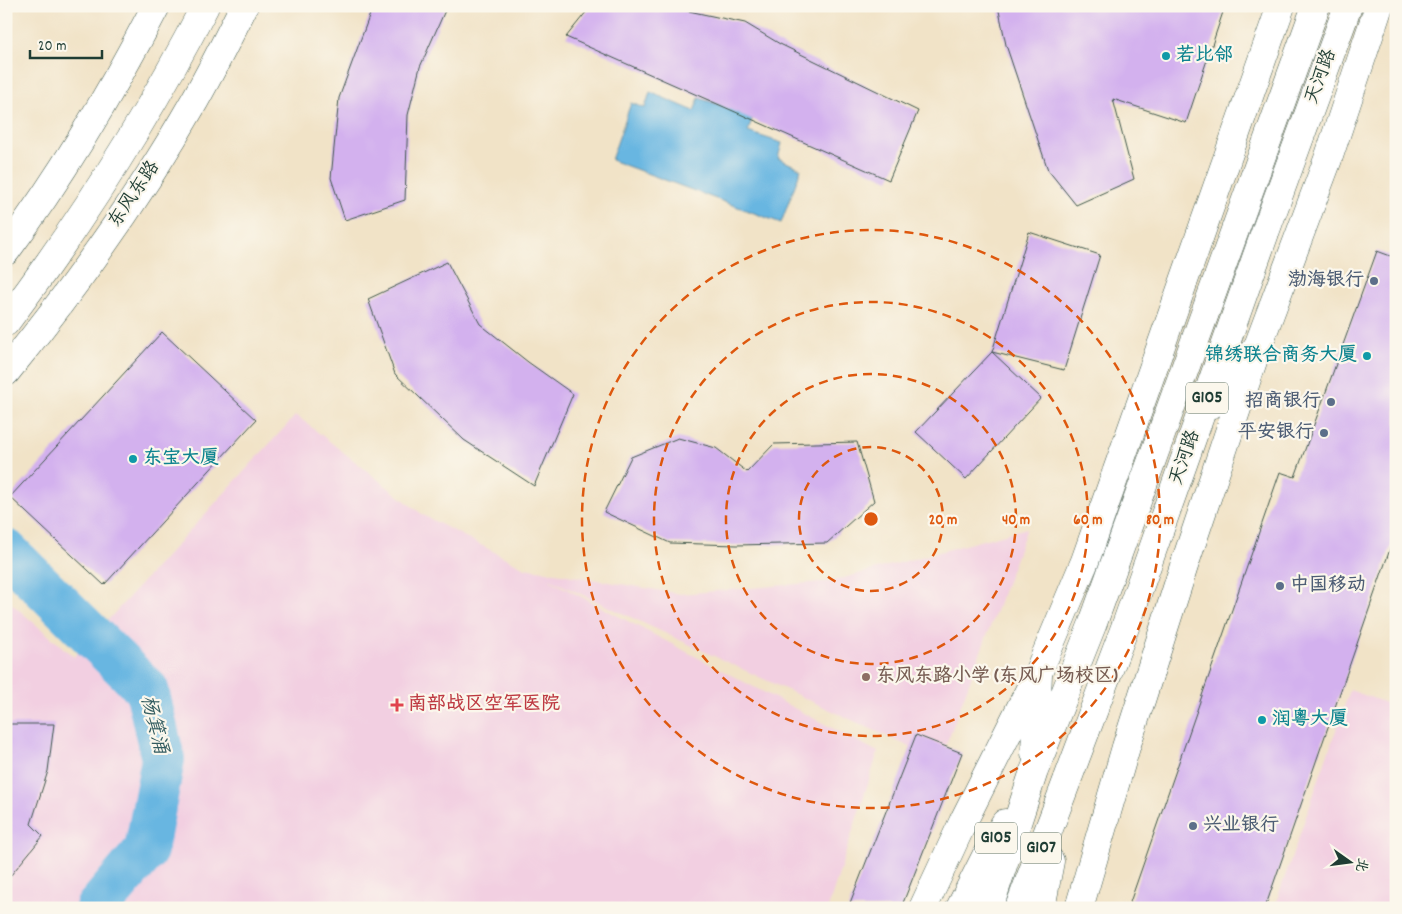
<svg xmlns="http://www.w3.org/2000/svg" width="1402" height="914" font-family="Dekko,'LXGW WenKai TC',sans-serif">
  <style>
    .built { fill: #f2cfe1 }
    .water { fill: #67b6e1; stroke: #437a8a }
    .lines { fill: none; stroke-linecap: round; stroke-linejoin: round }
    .river { stroke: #67b6e1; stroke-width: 44 }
    .building { fill: #d3b1ee }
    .major-casing { stroke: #3e564a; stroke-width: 29 }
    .highway-casing { stroke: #3e564a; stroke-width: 29 }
    .major { stroke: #fff; stroke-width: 28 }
    .highway { stroke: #fff; stroke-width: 28 }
    .ring { fill: none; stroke: #de580e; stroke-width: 2.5; stroke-dasharray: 9 6 }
    .culture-dot { fill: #0f9aa8; stroke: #fbf7ec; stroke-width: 2 }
    .service-dot { fill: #5c6f8a; stroke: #fbf7ec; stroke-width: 2 }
    .education-dot { fill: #8d6e63; stroke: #fbf7ec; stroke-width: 2 }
    .health-dot { fill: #e0444e; stroke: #fbf7ec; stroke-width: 2 }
    .labels { text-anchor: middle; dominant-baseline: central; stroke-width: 4.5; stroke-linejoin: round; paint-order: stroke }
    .shield { fill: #fbf7ec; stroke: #61756b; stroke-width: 1 }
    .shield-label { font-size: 18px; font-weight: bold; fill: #1f3d34 }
    .culture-label { font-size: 19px; font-weight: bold; fill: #0d838f; stroke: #fbf7ec; text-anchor: start }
    .street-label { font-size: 19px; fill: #1f3d34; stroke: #fbf7ec }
    .service-label { font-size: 19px; font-weight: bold; fill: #4e5e75; stroke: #fbf7ec; text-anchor: end }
    .education-label { font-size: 19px; font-weight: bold; fill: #785e54; stroke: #fbf7ec; text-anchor: start }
    .health-label { font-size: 19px; font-weight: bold; fill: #be3a42; stroke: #fbf7ec; text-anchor: start }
    .water-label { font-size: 20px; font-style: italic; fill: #315b5f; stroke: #fbf7ec }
    .centre { fill: #de580e; stroke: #fbf7ec; stroke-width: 2.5 }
    .ring-label { font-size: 15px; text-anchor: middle; font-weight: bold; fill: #de580e; stroke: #fbf7ec; stroke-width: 4.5; stroke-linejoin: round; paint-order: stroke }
  </style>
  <rect width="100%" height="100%" fill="#fbf7ec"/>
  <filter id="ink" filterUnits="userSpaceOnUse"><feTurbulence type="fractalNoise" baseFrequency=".02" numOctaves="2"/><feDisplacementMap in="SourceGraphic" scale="10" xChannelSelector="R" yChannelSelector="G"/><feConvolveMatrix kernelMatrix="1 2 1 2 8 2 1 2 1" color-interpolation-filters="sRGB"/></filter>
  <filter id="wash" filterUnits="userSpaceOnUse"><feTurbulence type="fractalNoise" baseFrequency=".0096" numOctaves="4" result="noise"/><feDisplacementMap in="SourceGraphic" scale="20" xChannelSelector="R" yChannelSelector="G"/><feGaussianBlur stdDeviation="1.12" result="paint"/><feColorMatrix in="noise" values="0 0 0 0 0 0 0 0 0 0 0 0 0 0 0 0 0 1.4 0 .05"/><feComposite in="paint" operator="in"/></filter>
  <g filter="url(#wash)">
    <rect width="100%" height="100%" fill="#f1e3c7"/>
    <g class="built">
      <polygon points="296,415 423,515 525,568 681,594 833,581 1027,528 940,761 540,575 878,752 828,908 6,908 6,599 74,657"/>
      <polygon points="1350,690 1394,706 1393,744 1396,765 1396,908 1274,908"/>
    </g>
    <polygon class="water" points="650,92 694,111 699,98 753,116 748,132 782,143 778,158 801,169 781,223 611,160 631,103 645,108"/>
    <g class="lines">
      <polyline class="river" points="6,551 147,690 163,759 146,850 97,908"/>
    </g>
    <g id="blocks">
      <g class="building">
        <polygon points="373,6 447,6 420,67 408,115 405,200 345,220 331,178 339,98"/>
        <polygon points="591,6 665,6 745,23 780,44 918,111 889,180 566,37"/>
        <polygon points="998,6 1225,6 1186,123 1113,99 1134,179 1076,205 1048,170 1006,45"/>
        <polygon points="1029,232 1100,255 1064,370 992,352"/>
        <polygon points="1377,251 1396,258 1396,532 1265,908 1128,908 1280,472 1295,477"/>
        <polygon points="447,262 480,324 528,362 573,394 534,486 464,440 395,374 368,299"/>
        <polygon points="162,332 256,420 104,585 10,497"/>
        <polygon points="992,352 1041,398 966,479 916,432"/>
        <polygon points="678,438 716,448 747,472 774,444 857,442 874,501 827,543 737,545 670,543 604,512 631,457"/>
        <polygon points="6,724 54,724 48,771 31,824 43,836 6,881"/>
        <polygon points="916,735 962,753 901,908 848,908"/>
      </g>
    </g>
  </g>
  <g filter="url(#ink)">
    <use href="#blocks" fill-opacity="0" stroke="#3e564a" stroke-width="1"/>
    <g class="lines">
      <defs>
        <g id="major">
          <polyline points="923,908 963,822 1038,673 1085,561 1281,6"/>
          <polyline points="1079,908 1126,747 1184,566 1258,346 1328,159 1379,6"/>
        </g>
        <g id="highway">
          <path d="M 6,251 C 63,174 112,91 156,6"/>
          <path d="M 6,322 C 81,222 148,117 205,6"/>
          <path d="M 6,372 C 75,287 141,195 195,100 C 212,70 228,38 244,6"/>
          <polyline points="1212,404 1258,346"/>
          <polyline points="1035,753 1038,673"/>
          <polyline points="960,908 986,856 1005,823"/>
          <polyline points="989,908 1034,771 1093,623 1316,6"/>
          <polyline points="1019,908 1127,622 1266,230 1348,6"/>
          <polyline points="1041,908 1050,861"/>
        </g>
      </defs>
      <use href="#major" class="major-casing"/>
      <use href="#highway" class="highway-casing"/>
      <use href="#major" class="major"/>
      <use href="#highway" class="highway"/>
    </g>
  </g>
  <g class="ring">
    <circle cx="871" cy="519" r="72"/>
    <circle cx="871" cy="519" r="145"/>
    <circle cx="871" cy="519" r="217"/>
    <circle cx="871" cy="519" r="289"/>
  </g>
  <g class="culture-dot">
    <circle cx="1166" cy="56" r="5"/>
    <circle cx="1367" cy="356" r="5"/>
    <circle cx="133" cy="459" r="5"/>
    <circle cx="1262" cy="720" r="5"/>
  </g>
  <g class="service-dot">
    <circle cx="1374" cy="281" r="5"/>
    <circle cx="1331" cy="402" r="5"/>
    <circle cx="1324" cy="433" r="5"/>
    <circle cx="1280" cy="586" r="5"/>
    <circle cx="1193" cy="826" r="5"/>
  </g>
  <circle class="education-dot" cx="866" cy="677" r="5"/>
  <path class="health-dot" d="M394.5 697.5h5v5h5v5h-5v5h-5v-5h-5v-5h5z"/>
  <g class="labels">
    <g class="shield">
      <rect x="1186" y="382.5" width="42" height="31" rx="4"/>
      <rect x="975" y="822.5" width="42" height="31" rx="4"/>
      <rect x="1021" y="832.5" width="40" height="31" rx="4"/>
    </g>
    <g class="shield-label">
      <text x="1207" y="398">G105</text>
      <text x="996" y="838">G105</text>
      <text x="1041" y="848">G107</text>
    </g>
    <g class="culture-label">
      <text x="1176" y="56">若比邻</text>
      <text x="1357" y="356" text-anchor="end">锦绣联合商务大厦</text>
      <text x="143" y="459">东宝大厦</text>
      <text x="1272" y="720">润粤大厦</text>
    </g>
    <g class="street-label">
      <text transform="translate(1322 77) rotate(-70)">天河路</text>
      <text transform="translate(135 195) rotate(-56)">东风东路</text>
      <text transform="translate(1186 458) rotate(-71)">天河路</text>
    </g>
    <g class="service-label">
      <text x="1364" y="281">渤海银行</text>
      <text x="1321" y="402">招商银行</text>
      <text x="1314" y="433">平安银行</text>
      <text x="1290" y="586" text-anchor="start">中国移动</text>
      <text x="1203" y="826" text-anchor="start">兴业银行</text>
    </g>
    <g class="education-label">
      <text x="876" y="677">东风东路小学 (东风广场校区)</text>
    </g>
    <g class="health-label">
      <text x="408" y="705">南部战区空军医院</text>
    </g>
    <g class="water-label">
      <text transform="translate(153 725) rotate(76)">杨箕涌</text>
    </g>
  </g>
  <circle cx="871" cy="519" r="8" class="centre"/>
  <g class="ring-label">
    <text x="943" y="524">20 m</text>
    <text x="1016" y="524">40 m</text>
    <text x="1088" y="524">60 m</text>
    <text x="1160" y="524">80 m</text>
  </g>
  <rect width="1402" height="914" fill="none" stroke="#fbf7ec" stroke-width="25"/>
  <g transform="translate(1350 862) rotate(104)" stroke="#fbf7ec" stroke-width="4" paint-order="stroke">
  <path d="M0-4L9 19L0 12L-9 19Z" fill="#1f3d34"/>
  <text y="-8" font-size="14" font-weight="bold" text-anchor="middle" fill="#1f3d34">北</text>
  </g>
  <path d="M30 50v8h72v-8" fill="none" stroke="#1f3d34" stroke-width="2.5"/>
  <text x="38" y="50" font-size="15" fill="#1f3d34" stroke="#fbf7ec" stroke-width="4" paint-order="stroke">20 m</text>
</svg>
